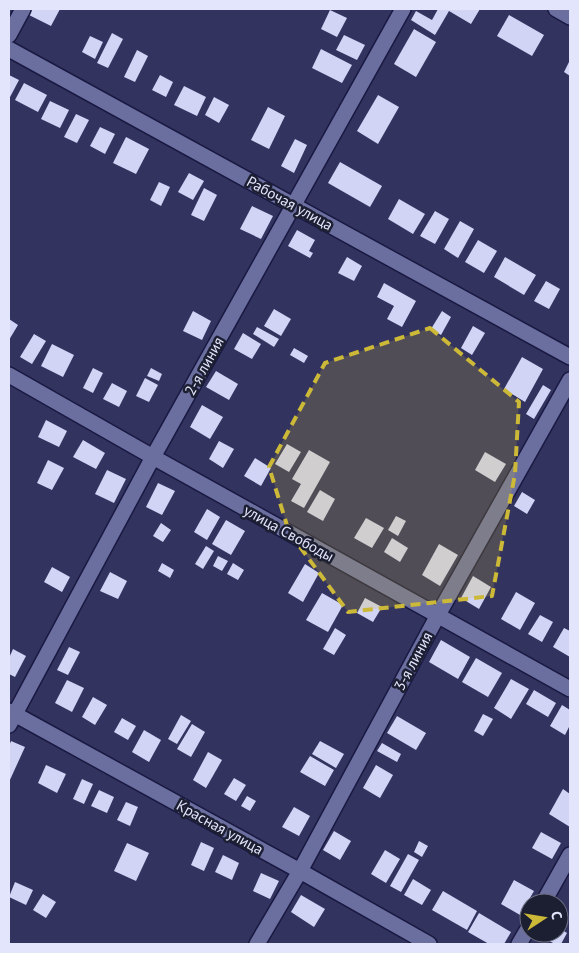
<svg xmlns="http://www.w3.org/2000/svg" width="579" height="953" font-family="'PT Sans',sans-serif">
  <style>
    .building { fill: #d1d4f5 }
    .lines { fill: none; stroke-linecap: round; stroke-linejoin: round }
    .street-casing { stroke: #1a1942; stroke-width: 18 }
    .secondary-casing { stroke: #1a1942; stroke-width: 18 }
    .street { stroke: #6b6fa0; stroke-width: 15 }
    .secondary { stroke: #6b6fa0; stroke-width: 15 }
    .marked { fill: #cdb938; fill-opacity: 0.2; stroke: #cdb938; stroke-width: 4; stroke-dasharray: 10 6; stroke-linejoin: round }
    .labels { text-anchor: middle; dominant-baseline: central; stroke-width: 5; stroke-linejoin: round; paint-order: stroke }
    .street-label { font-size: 15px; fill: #e3e5fc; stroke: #1c1e31 }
  </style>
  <rect width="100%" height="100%" fill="#32335f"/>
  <g class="building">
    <polygon points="30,9 60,9 51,26 27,14"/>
    <polygon points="438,9 480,9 471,24 449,11 435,35 411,20 416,11 432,20"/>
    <polygon points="330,10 347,18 337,37 321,29"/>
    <polygon points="509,15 544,35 532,56 497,36"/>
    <polygon points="414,29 436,42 416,77 394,64"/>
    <polygon points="112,33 123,39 108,68 97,63"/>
    <polygon points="344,35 365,45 357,60 336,50"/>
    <polygon points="90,36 103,42 95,59 82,52"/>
    <polygon points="321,49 352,65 342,83 312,68"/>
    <polygon points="137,50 148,56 135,82 124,77"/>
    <polygon points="570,60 570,76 564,72"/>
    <polygon points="9,75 19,80 9,99"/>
    <polygon points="160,75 173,82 166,97 152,90"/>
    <polygon points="24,83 47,95 38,112 15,100"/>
    <polygon points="184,86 206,97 197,116 174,105"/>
    <polygon points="378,95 399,107 378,144 357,131"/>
    <polygon points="214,97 229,105 219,123 205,115"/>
    <polygon points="50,101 69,110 60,128 41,119"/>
    <polygon points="268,107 285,116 269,149 251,140"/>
    <polygon points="76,114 89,120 77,143 64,137"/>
    <polygon points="100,127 115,134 105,154 90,146"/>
    <polygon points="126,137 149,149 136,174 113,163"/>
    <polygon points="295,139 307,145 294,173 281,166"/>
    <polygon points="340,162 382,186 370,207 328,183"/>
    <polygon points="189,173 204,181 193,200 178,192"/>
    <polygon points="159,182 170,187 161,206 150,200"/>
    <polygon points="204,188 217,195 204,221 191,215"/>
    <polygon points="399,199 425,214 413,234 388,219"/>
    <polygon points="252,206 273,216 261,239 240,229"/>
    <polygon points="435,211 449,219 435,244 420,236"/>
    <polygon points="460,221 474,229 458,258 444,249"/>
    <polygon points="297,230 315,240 309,251 313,253 310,258 288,246"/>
    <polygon points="478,240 497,251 484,273 465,262"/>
    <polygon points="347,257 362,266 354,281 338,273"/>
    <polygon points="505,257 536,275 524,295 494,277"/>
    <polygon points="546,281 560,289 549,309 534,301"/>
    <polygon points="384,283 416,301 402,327 387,319 394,306 377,297"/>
    <polygon points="274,309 291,319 281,336 264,326"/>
    <polygon points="193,311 211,321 202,340 183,331"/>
    <polygon points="442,311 451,317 441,335 431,329"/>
    <polygon points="9,319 18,325 9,340"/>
    <polygon points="473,326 485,333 472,355 461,348"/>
    <polygon points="257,327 279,339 274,347 253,334"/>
    <polygon points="243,333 261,344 252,359 234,349"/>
    <polygon points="34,334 46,341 32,364 20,357"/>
    <polygon points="52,344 74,355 63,377 41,366"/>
    <polygon points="294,348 308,356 304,363 290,355"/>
    <polygon points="522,357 543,369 525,402 504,389"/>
    <polygon points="93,368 103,373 93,393 83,388"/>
    <polygon points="151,368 162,374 159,381 147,376"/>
    <polygon points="216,371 238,384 229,400 206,387"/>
    <polygon points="145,378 158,385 149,402 136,396"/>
    <polygon points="112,383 127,391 119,407 103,399"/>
    <polygon points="543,385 551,390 534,419 526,414"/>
    <polygon points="202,405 223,417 210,439 190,427"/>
    <polygon points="46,420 67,431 59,447 38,437"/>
    <polygon points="83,440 105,453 96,469 73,457"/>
    <polygon points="219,441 234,449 223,468 209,459"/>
    <polygon points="287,444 301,452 289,472 275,464"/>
    <polygon points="309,450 330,462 304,508 291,501 301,484 292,479"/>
    <polygon points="485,452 506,464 495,482 475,470"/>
    <polygon points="255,458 271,468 261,486 244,476"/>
    <polygon points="48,460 64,468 52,490 37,483"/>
    <polygon points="107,470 126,479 114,503 95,494"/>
    <polygon points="158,483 175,491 162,515 146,507"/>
    <polygon points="320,490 335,499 323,521 307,512"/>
    <polygon points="522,492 535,500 527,514 514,506"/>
    <polygon points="207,509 220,517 207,540 194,532"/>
    <polygon points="396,516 406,521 398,536 388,530"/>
    <polygon points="366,518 384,528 372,548 354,538"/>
    <polygon points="226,520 245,531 231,555 212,544"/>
    <polygon points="161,523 171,530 163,542 153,536"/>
    <polygon points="392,538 408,548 400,562 384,552"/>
    <polygon points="439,544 458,555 440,586 422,575"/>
    <polygon points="206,546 214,551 203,569 195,564"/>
    <polygon points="218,556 228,561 222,571 213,566"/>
    <polygon points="162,563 174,570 170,578 158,571"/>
    <polygon points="233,563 244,570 238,580 227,574"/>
    <polygon points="305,564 319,573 303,602 288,593"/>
    <polygon points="52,567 70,577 62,592 44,582"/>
    <polygon points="110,572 127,581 118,599 100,591"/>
    <polygon points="473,576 491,587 479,609 461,598"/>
    <polygon points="516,592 535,603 520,630 501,619"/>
    <polygon points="322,593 343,605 328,632 306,620"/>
    <polygon points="365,598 382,607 373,622 357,613"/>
    <polygon points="540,615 553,622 542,642 528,634"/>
    <polygon points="335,628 346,635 334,655 323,649"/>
    <polygon points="564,628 570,631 570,657 553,647"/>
    <polygon points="441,640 470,657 458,679 429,662"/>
    <polygon points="69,647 80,652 68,675 57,670"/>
    <polygon points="13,649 26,656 15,677 9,674 9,658"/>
    <polygon points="476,658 502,673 488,697 462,682"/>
    <polygon points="511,679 529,689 511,719 494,708"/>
    <polygon points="67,680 84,688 72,712 55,703"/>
    <polygon points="534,690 556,703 548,717 526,704"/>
    <polygon points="93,697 107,705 95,725 82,717"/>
    <polygon points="562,705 570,710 570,725 565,735 550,726"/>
    <polygon points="483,714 493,719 483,736 474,731"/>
    <polygon points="181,715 191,721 177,744 168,739"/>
    <polygon points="397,716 426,733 416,750 387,733"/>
    <polygon points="122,718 136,726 128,740 114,732"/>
    <polygon points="192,724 205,732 191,757 177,749"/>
    <polygon points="144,730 161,740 149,762 132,752"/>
    <polygon points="11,741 25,747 9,782 9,746"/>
    <polygon points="320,741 344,754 336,768 312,754"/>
    <polygon points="382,743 401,754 397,762 377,751"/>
    <polygon points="208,752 222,760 206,788 193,780"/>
    <polygon points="310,756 334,770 325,786 300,772"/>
    <polygon points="46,765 66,774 57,793 38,783"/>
    <polygon points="376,765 393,775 380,798 363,788"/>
    <polygon points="234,778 246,785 236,801 224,794"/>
    <polygon points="82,779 93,784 84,804 73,799"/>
    <polygon points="563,789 570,794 570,827 549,814"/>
    <polygon points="99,790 114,797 107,813 91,806"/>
    <polygon points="247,796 256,801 250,811 241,806"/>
    <polygon points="126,802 138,807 130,826 117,820"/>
    <polygon points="294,807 310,816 299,836 282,827"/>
    <polygon points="334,831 351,841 340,860 323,850"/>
    <polygon points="541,832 561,843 552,859 532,848"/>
    <polygon points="419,841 428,846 422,857 414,852"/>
    <polygon points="201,842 214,848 204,871 191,865"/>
    <polygon points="127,843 149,853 136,881 114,871"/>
    <polygon points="385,850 400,859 386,883 371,874"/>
    <polygon points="408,854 419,860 401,892 390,886"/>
    <polygon points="223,855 239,863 232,880 215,872"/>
    <polygon points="261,873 279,881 270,899 253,891"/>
    <polygon points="413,879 431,890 422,905 404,895"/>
    <polygon points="514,880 534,891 520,915 501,904"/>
    <polygon points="15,882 33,890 26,905 9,897"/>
    <polygon points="443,891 477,911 467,930 432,910"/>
    <polygon points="43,894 56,902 46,918 33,910"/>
    <polygon points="301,895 325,909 314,927 291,912"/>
    <polygon points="479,913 511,932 504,944 489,944 468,932"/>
    <polygon points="559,928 567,933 561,944 555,944 542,937 544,933 559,933"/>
  </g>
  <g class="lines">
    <defs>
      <g id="street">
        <polyline points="9,35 23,9"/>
        <polyline points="9,49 570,357"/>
        <polyline points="9,375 153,457 570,689"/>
        <polyline points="9,711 300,871 429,944"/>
        <polyline points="9,725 153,457 403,9"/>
        <polyline points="543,903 570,855"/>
        <polyline points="257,944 300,871 438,615 570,380"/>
        <polyline points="519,944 529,927"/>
      </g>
      <polyline id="secondary" points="556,9 570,17"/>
    </defs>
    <use href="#street" class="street-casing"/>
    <use href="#secondary" class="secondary-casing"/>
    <use href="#street" class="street"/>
    <use href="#secondary" class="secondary"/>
  </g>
  <path class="marked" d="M 430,328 L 519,402 L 515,474 L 492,596 L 348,612 L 289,532 L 269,467 L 325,363 Z"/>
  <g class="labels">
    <g class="street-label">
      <text transform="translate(290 203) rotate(29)">Рабочая улица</text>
      <text transform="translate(204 366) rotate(-61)">2-я линия</text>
      <text transform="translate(289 533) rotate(29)">улица Свободы</text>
      <text transform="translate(413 661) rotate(-62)">3-я линия</text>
      <text transform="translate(220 827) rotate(29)">Красная улица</text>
    </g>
  </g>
  <rect width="579" height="953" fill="none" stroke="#e3e5fc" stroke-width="20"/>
  <g transform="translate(544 918) rotate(78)"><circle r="24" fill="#1c1e31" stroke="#6c6e82"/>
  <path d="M0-4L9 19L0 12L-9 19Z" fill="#cdb938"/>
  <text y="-8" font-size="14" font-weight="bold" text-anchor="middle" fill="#e3e5fc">С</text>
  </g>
</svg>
